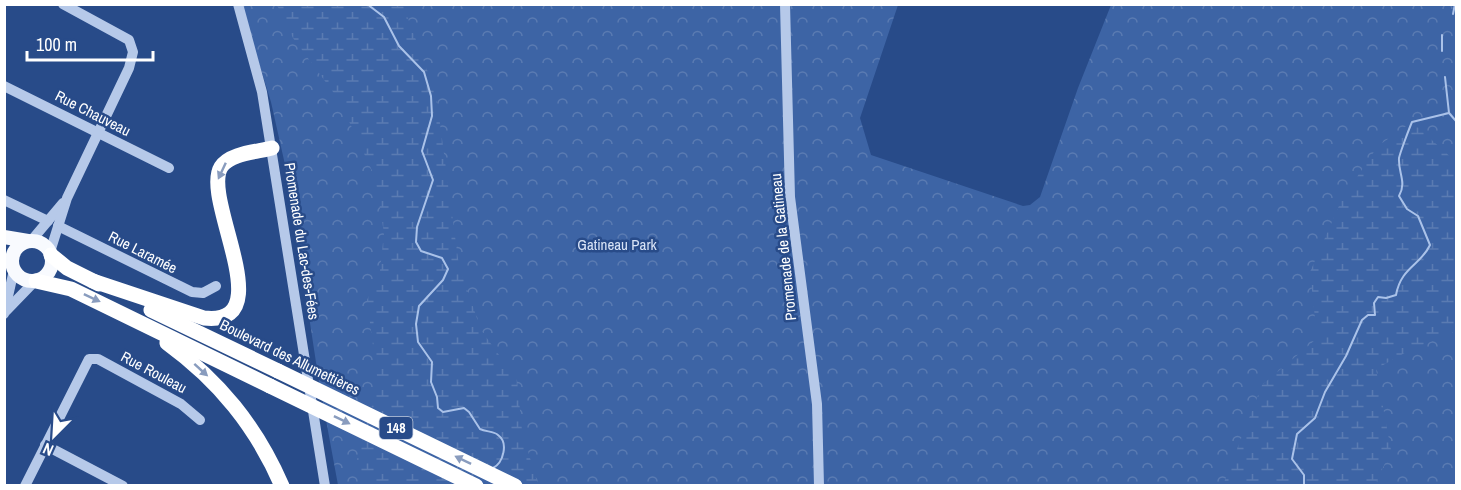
<svg xmlns="http://www.w3.org/2000/svg" width="1461" height="490" font-family="'Archivo Narrow',sans-serif">
  <style>
    .forest { fill: url(#forest-crowns) }
    .wetland { fill: url(#wetland-marsh) }
    .lines { fill: none; stroke-linecap: round; stroke-linejoin: round }
    .stream { stroke: #aac2e9; stroke-width: 2 }
    .minor { stroke: #b6c9e9; stroke-width: 10 }
    .major { stroke: #f8fafe; stroke-width: 14 }
    .highway { stroke: #fff; stroke-width: 15 }
    .highway-bridge { stroke: #fff; stroke-width: 15 }
    .oneway { fill: #899cbe }
    .labels { text-anchor: middle; dominant-baseline: central; stroke-width: 5; stroke-linejoin: round; paint-order: stroke }
    .shield { fill: #284b89; stroke: #bec9dc; stroke-width: 1.5 }
    .shield-label { font-size: 14px; font-weight: bold; fill: #fff }
    .street-label { font-size: 15px; fill: #fff; stroke: #284b89 }
    .park-label { font-size: 15px; fill: #d9e4f7; stroke: #284b89 }
  </style>
  <defs>
    <pattern id="forest-crowns" width="20" height="18" patternUnits="userSpaceOnUse" patternTransform="scale(1.5)"><rect width="20" height="18" fill="#3d64a5"/><path d="M2 6a3 3 0 1 1 6 0M12 15a3 3 0 1 1 6 0" fill="none" stroke="#5a7bb2"/></pattern>
    <pattern id="wetland-marsh" width="20" height="14" patternUnits="userSpaceOnUse" patternTransform="scale(1.5)"><rect width="20" height="14" fill="#3d64a5"/><path d="M1 5h8M5 5V1M11 12h8M15 12V8" fill="none" stroke="#5a7bb2"/></pattern>
  </defs>
  <rect width="100%" height="100%" fill="#284b89"/>
  <polygon class="forest" points="241,5 898,5 860,118 871,155 1023,206 1030,205 1040,197 1078,88 1111,5 1456,5 1456,485 338,485 319,382 288,178 271,102"/>
  <g class="wetland">
    <polygon points="277,5 403,5 436,94 459,266 481,330 517,380 522,431 538,485 361,485 357,459 378,384 367,300 380,271 384,233 375,177 339,100 293,38"/>
    <polygon points="1412,122 1456,162 1456,329 1452,333 1410,350 1376,369 1391,450 1375,485 1223,485 1262,385 1321,335 1315,318 1310,272 1342,199 1378,146"/>
  </g>
  <g class="lines">
    <g class="stream">
      <path d="M 367,4 L 384,17 L 399,46 L 424,72 L 431,96 L 432,116 L 422,151 L 433,180 L 417,227 L 416,242 L 421,251 L 442,258 L 448,269 L 443,280 L 419,306 L 416,324 L 418,342 L 432,362 L 431,382 L 437,397 L 438,408 L 443,412 L 464,408 L 469,412 L 480,429 C 486,432 494,431 498,435 C 509,443 503,463 493,468"/>
      <polyline points="1453,14 1455,4"/>
      <polyline points="1442,35 1442,51"/>
      <polyline points="1445,77 1449,113 1456,121"/>
      <path d="M 1304,486 L 1304,475 L 1292,459 L 1297,434 L 1315,418 L 1325,392 L 1346,356 L 1362,320 L 1368,315 L 1375,315 L 1374,303 L 1378,297 L 1386,298 L 1396,295 C 1401,267 1421,265 1430,245 L 1418,216 L 1407,209 L 1399,196 C 1407,182 1398,173 1399,158 C 1400,153 1409,129 1412,122 L 1449,113"/>
    </g>
    <g class="minor">
      <polyline points="238,4 262,92 325,486"/>
      <polyline points="785,4 790,197 817,404 819,486"/>
      <polyline points="4,86 169,168"/>
      <polyline points="4,200 48,221"/>
      <polyline points="58,226 192,292 203,293 216,286"/>
      <polyline points="31,241 63,203"/>
      <polyline points="50,252 67,198 129,68 133,52 129,40 63,4"/>
      <polyline points="6,311 35,281"/>
      <polyline points="4,314 14,270"/>
      <polyline points="45,445 123,486"/>
      <polyline points="25,486 89,359 98,359 181,404 200,420"/>
    </g>
    <g class="major">
      <polyline points="4,237 28,241"/>
      <circle cx="32" cy="261" r="20"/>
    </g>
    <g class="highway">
      <polyline points="51,255 67,268 99,284"/>
      <polyline points="36,281 71,289 270,386"/>
      <path d="M 93,281 L 204,318 C 282,327 201,199 221,167 C 230,153 257,152 272,148"/>
      <polyline points="151,310 278,371"/>
      <path d="M 167,343 C 219,381 256,426 282,486"/>
    </g>
    <g class="highway-bridge">
      <polyline points="278,371 515,486"/>
      <polyline points="270,386 476,486"/>
    </g>
  </g>
  <defs><path id="oneway-solid" d="M-6-.8H1V-3.2L6.5 0L1 3.2V.8H-6Z" transform="scale(1.5)"/></defs>
  <g class="oneway">
    <use href="#oneway-solid" transform="translate(222 171) rotate(115)"/>
    <use href="#oneway-solid" transform="translate(92 298) rotate(25)"/>
    <use href="#oneway-solid" transform="translate(201 370) rotate(42)"/>
    <use href="#oneway-solid" transform="translate(342 420) rotate(26)"/>
    <use href="#oneway-solid" transform="translate(463 460) rotate(-154)"/>
  </g>
  <g class="labels">
    <rect class="shield" x="379.5" y="417" width="33" height="22" rx="4.5"/>
    <g class="shield-label">
      <text x="396" y="428">148</text>
    </g>
    <g class="street-label">
      <text transform="translate(93 113) rotate(27)">Rue Chauveau</text>
      <text transform="translate(302 241) rotate(81)">Promenade du Lac-des-Fées</text>
      <text transform="translate(783 247) rotate(-96)">Promenade de la Gatineau</text>
      <text transform="translate(143 252) rotate(27)">Rue Laramée</text>
      <text transform="translate(290 357) rotate(26)">Boulevard des Allumettières</text>
      <text transform="translate(154 372) rotate(28)">Rue Rouleau</text>
    </g>
    <g class="park-label">
      <text x="617" y="244">Gatineau Park</text>
    </g>
  </g>
  <rect width="1461" height="490" fill="none" stroke="#ffffff" stroke-width="12"/>
  <g transform="translate(54 436) rotate(204)" stroke="#284b89" stroke-width="4.5" paint-order="stroke">
  <path d="M0-4.5L10 22L0 15L-10 22Z" fill="#ffffff"/>
  <text y="-9" font-size="16" font-weight="bold" text-anchor="middle" fill="#ffffff">N</text>
  </g>
  <path d="M27 51v9h126v-9" fill="none" stroke="#ffffff" stroke-width="3"/>
  <text x="36" y="51" font-size="18" fill="#ffffff" stroke="#284b89" stroke-width="4.5" paint-order="stroke">100 m</text>
</svg>
